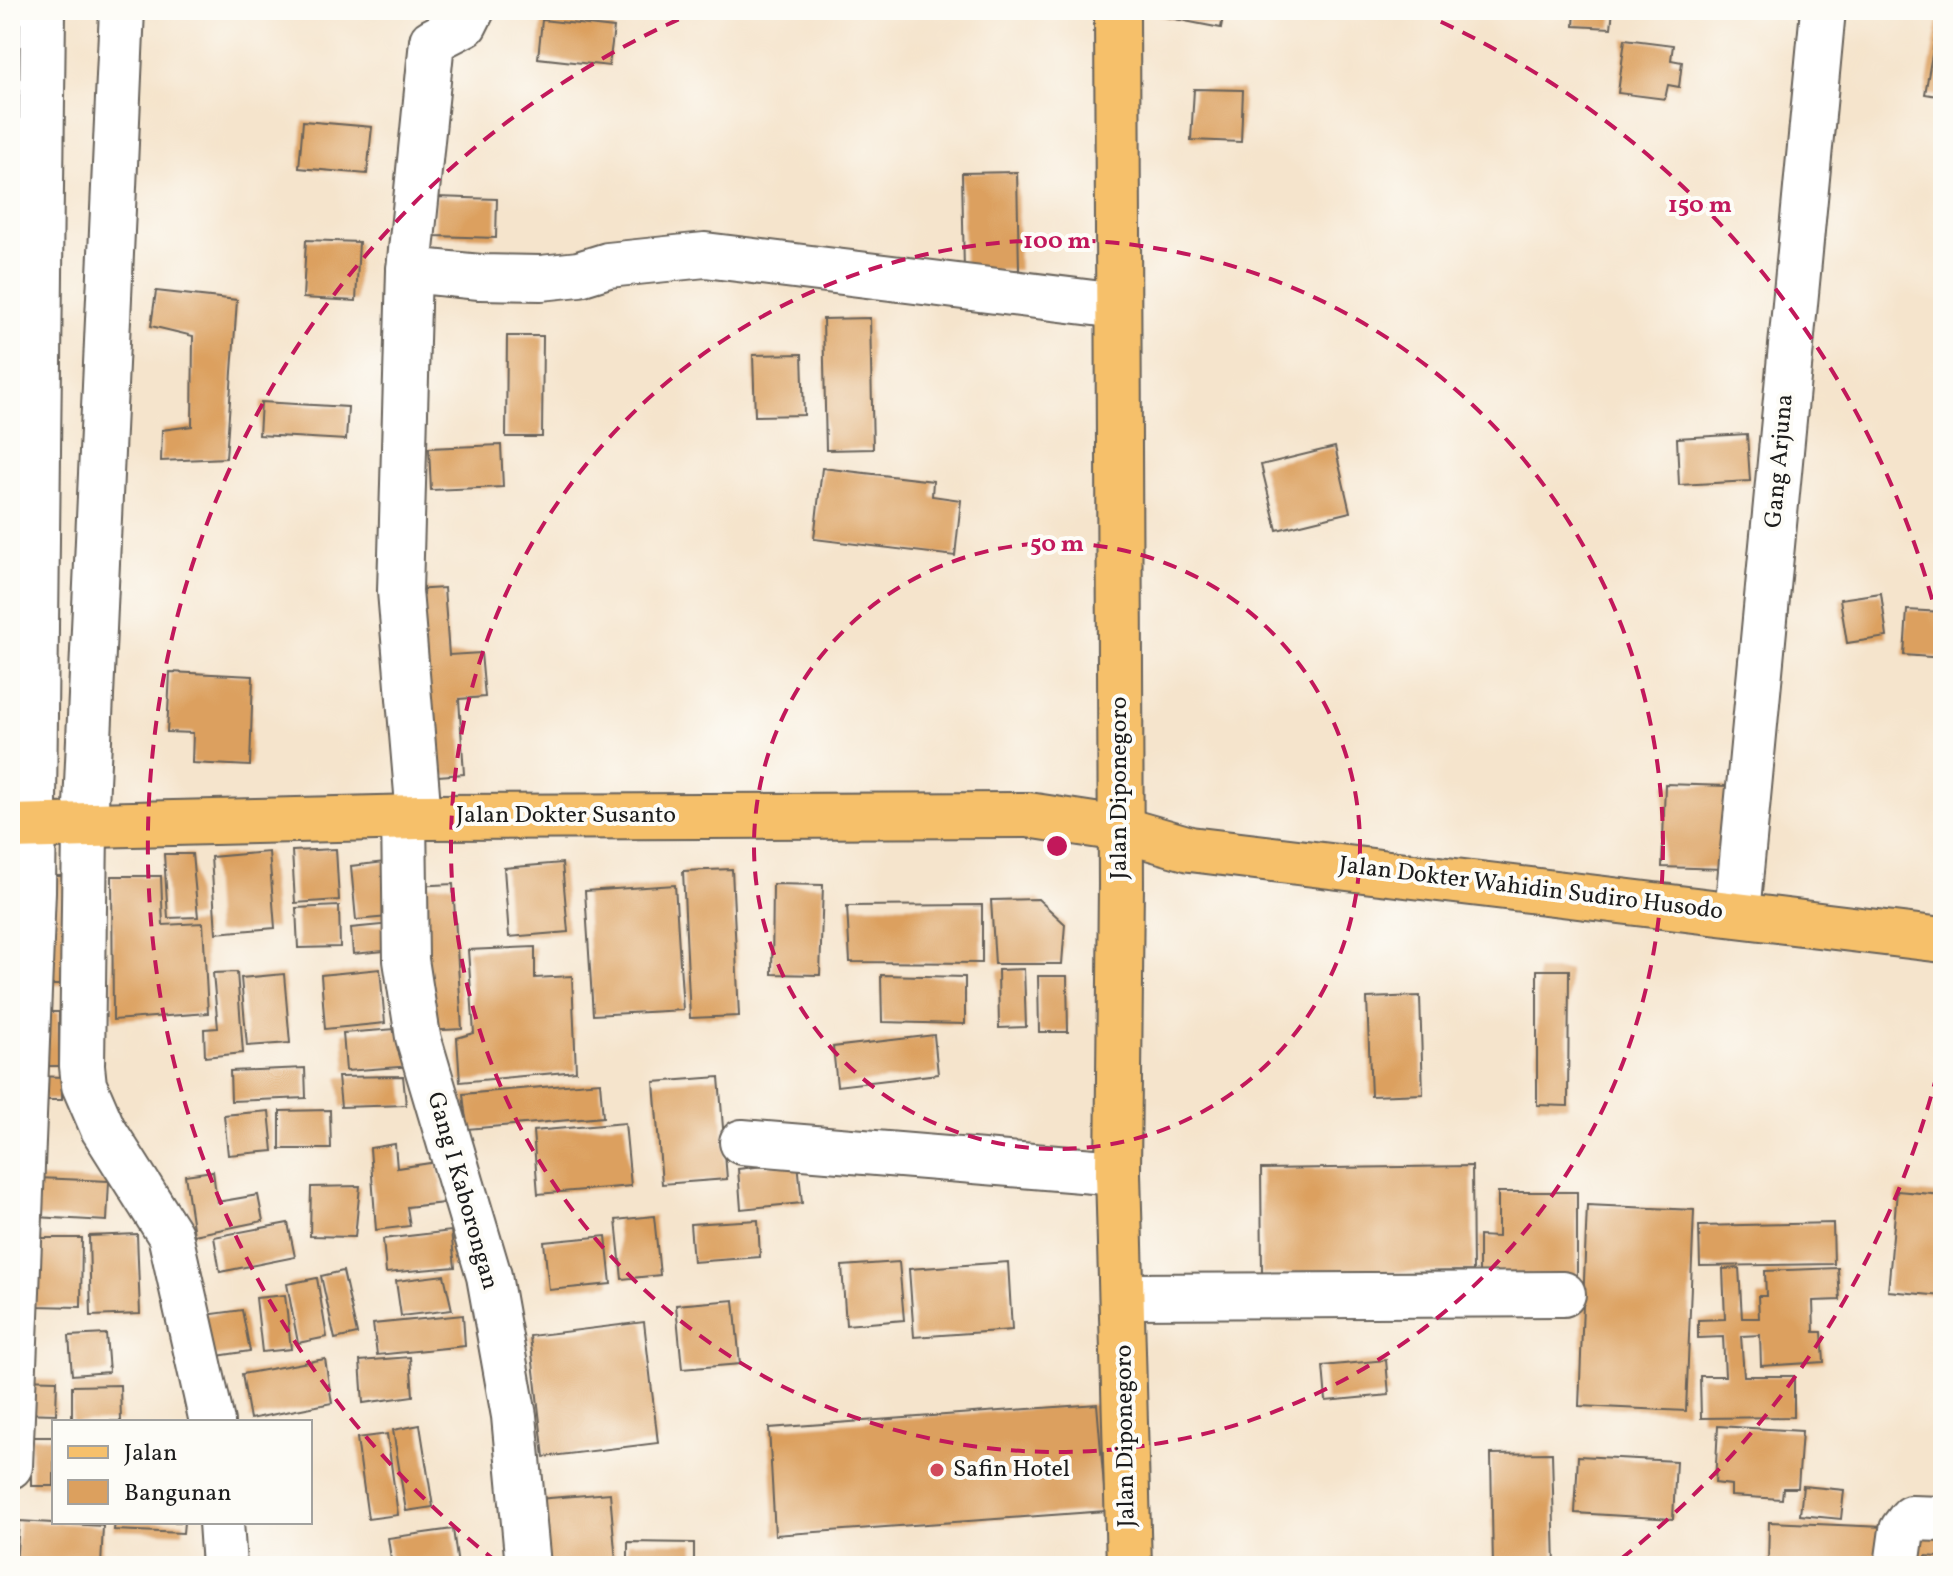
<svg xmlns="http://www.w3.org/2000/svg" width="1953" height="1576" font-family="Vollkorn,serif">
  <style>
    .building { fill: #dca05e }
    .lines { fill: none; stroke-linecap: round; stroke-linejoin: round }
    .minor-casing { stroke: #68625a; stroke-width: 48 }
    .major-casing { stroke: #68625a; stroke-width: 48 }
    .minor { stroke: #fff; stroke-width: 44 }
    .major { stroke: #f6c06b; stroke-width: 44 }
    .ring { fill: none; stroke: #c2185b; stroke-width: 4; stroke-dasharray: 14 10 }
    .poi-dot { fill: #d1495b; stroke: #fdfcf7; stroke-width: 3 }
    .labels { text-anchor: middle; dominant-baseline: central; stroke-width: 8; stroke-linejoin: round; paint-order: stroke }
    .street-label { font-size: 24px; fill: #1c1c1c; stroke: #fdfcf7 }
    .poi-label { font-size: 24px; fill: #1c1c1c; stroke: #fdfcf7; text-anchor: start }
    .centre { fill: #c2185b; stroke: #fdfcf7; stroke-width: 4 }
    .ring-label { font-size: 24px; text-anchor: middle; font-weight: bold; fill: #c2185b; stroke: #fdfcf7; stroke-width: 8; stroke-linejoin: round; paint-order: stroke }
  </style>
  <rect width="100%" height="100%" fill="#fdfcf7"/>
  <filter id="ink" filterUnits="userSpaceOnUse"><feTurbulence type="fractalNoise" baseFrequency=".0125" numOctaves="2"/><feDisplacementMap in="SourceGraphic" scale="16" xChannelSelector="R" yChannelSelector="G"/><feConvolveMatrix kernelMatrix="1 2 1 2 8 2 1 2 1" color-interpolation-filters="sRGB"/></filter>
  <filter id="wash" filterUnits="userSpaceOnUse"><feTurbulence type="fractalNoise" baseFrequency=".006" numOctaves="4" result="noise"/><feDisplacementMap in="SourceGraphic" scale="32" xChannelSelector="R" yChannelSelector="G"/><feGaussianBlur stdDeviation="1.8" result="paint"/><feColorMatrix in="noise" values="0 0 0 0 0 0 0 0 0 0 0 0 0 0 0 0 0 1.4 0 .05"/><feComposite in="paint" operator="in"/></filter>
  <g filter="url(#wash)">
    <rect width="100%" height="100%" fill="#f5e4cc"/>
    <g id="blocks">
      <g class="building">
        <polygon points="1160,10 1224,10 1221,28 1159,16"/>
        <polygon points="1575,10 1613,10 1611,28 1574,26"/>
        <polygon points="1940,10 1943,10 1943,97 1925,94"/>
        <polygon points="542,20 614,28 609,66 538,58"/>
        <polygon points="1625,39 1673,45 1671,60 1682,62 1679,87 1668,85 1665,99 1618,93"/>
        <polygon points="1194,89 1243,90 1241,142 1191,140"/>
        <polygon points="303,121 372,127 367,174 299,168"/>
        <polygon points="1017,172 1019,270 964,271 962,173"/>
        <polygon points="436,197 497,199 496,238 435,236"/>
        <polygon points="306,240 359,242 356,301 303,298"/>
        <polygon points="156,291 237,300 226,458 161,461 162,430 192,426 193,336 151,326"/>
        <polygon points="870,318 873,449 826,450 823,319"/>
        <polygon points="507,336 543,336 542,437 506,437"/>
        <polygon points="802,354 804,415 755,416 753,355"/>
        <polygon points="261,402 348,407 346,440 259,435"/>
        <polygon points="1747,434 1750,481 1679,485 1677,438"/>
        <polygon points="501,445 503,487 431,490 429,448"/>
        <polygon points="1335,447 1350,512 1277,530 1261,465"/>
        <polygon points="822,468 933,481 932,496 961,500 955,556 814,539"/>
        <polygon points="444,588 449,655 481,653 485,697 459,699 464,774 425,777 412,590"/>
        <polygon points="1881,593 1887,637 1847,643 1840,599"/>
        <polygon points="1907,610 1943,612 1943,658 1904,655"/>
        <polygon points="170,672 253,676 250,766 192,763 193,733 167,732"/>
        <polygon points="1665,784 1727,786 1724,869 1662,867"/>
        <polygon points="336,849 339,900 295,903 292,851"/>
        <polygon points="269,852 275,928 216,933 211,857"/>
        <polygon points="164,854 192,854 198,917 168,918"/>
        <polygon points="393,861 399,916 356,920 351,866"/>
        <polygon points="562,863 568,932 509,937 504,868"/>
        <polygon points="732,869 739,1016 690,1018 683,871"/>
        <polygon points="46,876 67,876 66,985 45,985"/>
        <polygon points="112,876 161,876 163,925 203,923 208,1013 113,1020"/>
        <polygon points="453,884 462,1029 424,1031 414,886"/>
        <polygon points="773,884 823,885 820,975 772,974"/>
        <polygon points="675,885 683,1010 593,1015 585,891"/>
        <polygon points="1038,899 1065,924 1062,964 995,964 991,900"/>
        <polygon points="982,905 982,963 850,962 847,906"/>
        <polygon points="339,906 340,947 298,948 296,908"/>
        <polygon points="391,924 394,950 353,954 351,928"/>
        <polygon points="535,947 535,978 572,976 576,1071 460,1082 457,1038 474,1033 468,950"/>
        <polygon points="380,969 385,1023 325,1029 321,975"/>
        <polygon points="1024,969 1026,1027 999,1028 998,970"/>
        <polygon points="1537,970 1569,970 1568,1106 1537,1105"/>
        <polygon points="237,972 243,1053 205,1057 204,1029 218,1028 213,973"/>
        <polygon points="284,974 290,1043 247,1046 241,978"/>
        <polygon points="881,975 965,977 965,1024 882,1022"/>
        <polygon points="1038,976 1067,976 1068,1032 1039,1032"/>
        <polygon points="1420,996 1423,1094 1371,1096 1367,998"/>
        <rect x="35" y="1012" width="24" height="54"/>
        <polygon points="409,1028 412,1066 346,1071 343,1033"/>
        <polygon points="934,1035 938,1074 837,1086 833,1047"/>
        <polygon points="305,1068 306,1098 231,1101 230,1071"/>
        <polygon points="35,1076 62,1077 62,1100 35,1100"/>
        <polygon points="403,1076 406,1105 341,1107 338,1077"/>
        <polygon points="719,1077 727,1179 662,1184 654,1082"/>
        <polygon points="600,1082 603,1117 467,1129 463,1094"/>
        <polygon points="330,1110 331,1149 280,1149 280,1111"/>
        <polygon points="269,1111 273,1151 228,1155 224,1115"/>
        <polygon points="625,1123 631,1186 538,1194 533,1131"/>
        <polygon points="395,1144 397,1168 437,1162 444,1203 407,1207 410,1226 376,1230 370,1148"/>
        <polygon points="798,1162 802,1203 741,1209 738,1169"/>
        <polygon points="1472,1166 1473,1271 1262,1274 1261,1169"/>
        <polygon points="213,1171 217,1202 258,1195 263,1221 194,1235 185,1175"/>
        <polygon points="38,1178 109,1181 107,1221 36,1217"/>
        <polygon points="360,1186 355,1237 310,1236 311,1187"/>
        <polygon points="1897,1191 1943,1195 1943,1296 1888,1291"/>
        <polygon points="1498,1192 1577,1192 1577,1275 1479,1275 1479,1236 1498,1237"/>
        <polygon points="1587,1205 1694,1210 1686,1411 1579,1406"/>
        <polygon points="654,1216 660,1275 622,1279 616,1220"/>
        <polygon points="758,1220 760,1257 693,1262 690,1224"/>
        <polygon points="288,1223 295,1257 220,1272 214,1237"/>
        <polygon points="1833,1223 1834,1264 1700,1266 1699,1226"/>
        <polygon points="451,1231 455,1267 386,1273 383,1239"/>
        <polygon points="137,1234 140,1314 91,1316 89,1236"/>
        <polygon points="606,1236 611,1284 549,1290 544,1242"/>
        <polygon points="35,1238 82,1238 81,1307 34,1306"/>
        <polygon points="899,1262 904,1320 846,1325 842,1266"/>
        <polygon points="1008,1262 1012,1330 914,1337 909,1269"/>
        <polygon points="1739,1268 1742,1318 1759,1318 1758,1296 1766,1296 1765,1271 1838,1268 1840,1300 1813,1301 1814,1332 1822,1332 1824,1362 1761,1366 1760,1335 1741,1336 1744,1376 1794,1376 1794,1417 1701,1418 1700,1376 1725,1376 1723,1337 1698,1338 1698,1320 1725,1319 1723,1269"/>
        <polygon points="343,1271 357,1334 335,1339 321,1276"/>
        <polygon points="444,1275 452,1310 401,1316 396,1281"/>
        <polygon points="317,1278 327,1337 298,1343 287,1284"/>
        <polygon points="285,1295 291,1349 262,1352 256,1298"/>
        <polygon points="734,1300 740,1364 682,1369 676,1305"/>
        <polygon points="242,1310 250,1351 204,1358 198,1316"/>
        <polygon points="463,1315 465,1346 377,1355 373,1324"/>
        <polygon points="644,1322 658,1443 544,1457 530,1336"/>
        <polygon points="106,1334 109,1372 72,1375 69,1336"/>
        <polygon points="410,1357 413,1396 363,1403 360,1361"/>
        <polygon points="325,1359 332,1403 250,1419 242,1374"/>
        <polygon points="1386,1360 1389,1395 1326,1401 1323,1366"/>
        <polygon points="19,1379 57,1380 56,1414 18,1413"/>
        <polygon points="120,1385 121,1421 72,1422 72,1386"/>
        <polygon points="1097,1404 1106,1511 775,1535 769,1428"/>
        <polygon points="420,1425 433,1507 406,1511 393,1430"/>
        <polygon points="1718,1426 1802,1431 1798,1488 1783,1488 1782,1499 1731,1496 1731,1485 1715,1483"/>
        <polygon points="387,1434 398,1515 368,1519 357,1438"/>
        <rect x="31" y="1437" width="23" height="49"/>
        <polygon points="1552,1453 1555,1566 1493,1566 1491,1454"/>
        <polygon points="1578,1456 1676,1461 1673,1519 1575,1513"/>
        <polygon points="1803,1486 1844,1490 1841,1519 1800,1515"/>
        <polygon points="610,1493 616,1562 543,1566 538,1499"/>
        <polygon points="19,1521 103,1526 101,1566 16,1566"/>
        <polygon points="115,1522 184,1522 183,1533 114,1530"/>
        <polygon points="1769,1522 1884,1527 1883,1566 1768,1566"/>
        <polygon points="453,1529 458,1566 392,1566 388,1538"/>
        <polygon points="1905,1533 1940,1535 1939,1557 1926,1556 1926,1566 1902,1566"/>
        <polygon points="628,1542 694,1543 694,1566 628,1566"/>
      </g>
    </g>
  </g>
  <g filter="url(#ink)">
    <use href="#blocks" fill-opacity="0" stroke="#68625a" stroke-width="2"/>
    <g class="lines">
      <defs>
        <g id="minor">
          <polyline points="122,10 85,828 82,1066 84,1085 103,1129 170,1235 212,1422"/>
          <polyline points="409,270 480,277 541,278 579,274 608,265 705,255 1118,306"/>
          <polyline points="404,817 406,960 418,1037 489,1276 514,1416 528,1566"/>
          <polyline points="419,817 400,591 409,270 432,41 465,24 472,10"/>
          <polyline points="1737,913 1823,10"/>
          <polyline points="742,1142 1118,1173"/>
          <polyline points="1124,1296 1563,1294"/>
          <polyline points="10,1466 33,891 43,10"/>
          <polyline points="221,1522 224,1566"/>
          <polyline points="1897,1566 1902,1530 1911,1518 1943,1519"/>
        </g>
        <g id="major">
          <polyline points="1117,10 1121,884 1118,1173 1129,1566"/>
          <polyline points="10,827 419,817 1028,815 1120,829 1190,849 1943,940"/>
        </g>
      </defs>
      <use href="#minor" class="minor-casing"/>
      <use href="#major" class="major-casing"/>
      <use href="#minor" class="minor"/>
      <use href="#major" class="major"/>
    </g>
  </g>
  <g class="ring">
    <circle cx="1057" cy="846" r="303"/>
    <circle cx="1057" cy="846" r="606"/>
    <path d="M1943 1050A909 909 0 0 1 1617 1562M497 1562A909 909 0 0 1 695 12M1419 12A909 909 0 0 1 1943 642"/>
  </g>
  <circle class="poi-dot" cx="937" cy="1470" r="8"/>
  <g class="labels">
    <g class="street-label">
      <text transform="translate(1780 461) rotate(-85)">Gang Arjuna</text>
      <text transform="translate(1120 788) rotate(-90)">Jalan Diponegoro</text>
      <text x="566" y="816">Jalan Dokter Susanto</text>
      <text transform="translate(1531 889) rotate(7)">Jalan Dokter Wahidin Sudiro Husodo</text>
      <text transform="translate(462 1191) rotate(74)">Gang I Kaborongan</text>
      <text transform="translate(1126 1436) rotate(-91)">Jalan Diponegoro</text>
    </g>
    <g class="poi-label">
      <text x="953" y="1470">Safin Hotel</text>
    </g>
  </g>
  <circle cx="1057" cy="846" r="12" class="centre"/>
  <g class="ring-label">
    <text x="1700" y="212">150 m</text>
    <text x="1057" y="248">100 m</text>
    <text x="1057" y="551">50 m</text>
  </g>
  <rect width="1953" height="1576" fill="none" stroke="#fdfcf7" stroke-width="40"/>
  <rect x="52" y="1420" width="260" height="104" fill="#fdfcf7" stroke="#a3a29f" stroke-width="2"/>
  <rect x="68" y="1446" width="40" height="12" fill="#f6c06b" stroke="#a3a29f" stroke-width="2"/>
  <text x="124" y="1460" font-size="24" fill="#1c1c1c">Jalan</text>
  <rect x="68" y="1480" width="40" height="24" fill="#dca05e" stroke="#a3a29f" stroke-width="2"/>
  <text x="124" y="1500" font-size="24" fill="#1c1c1c">Bangunan</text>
</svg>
